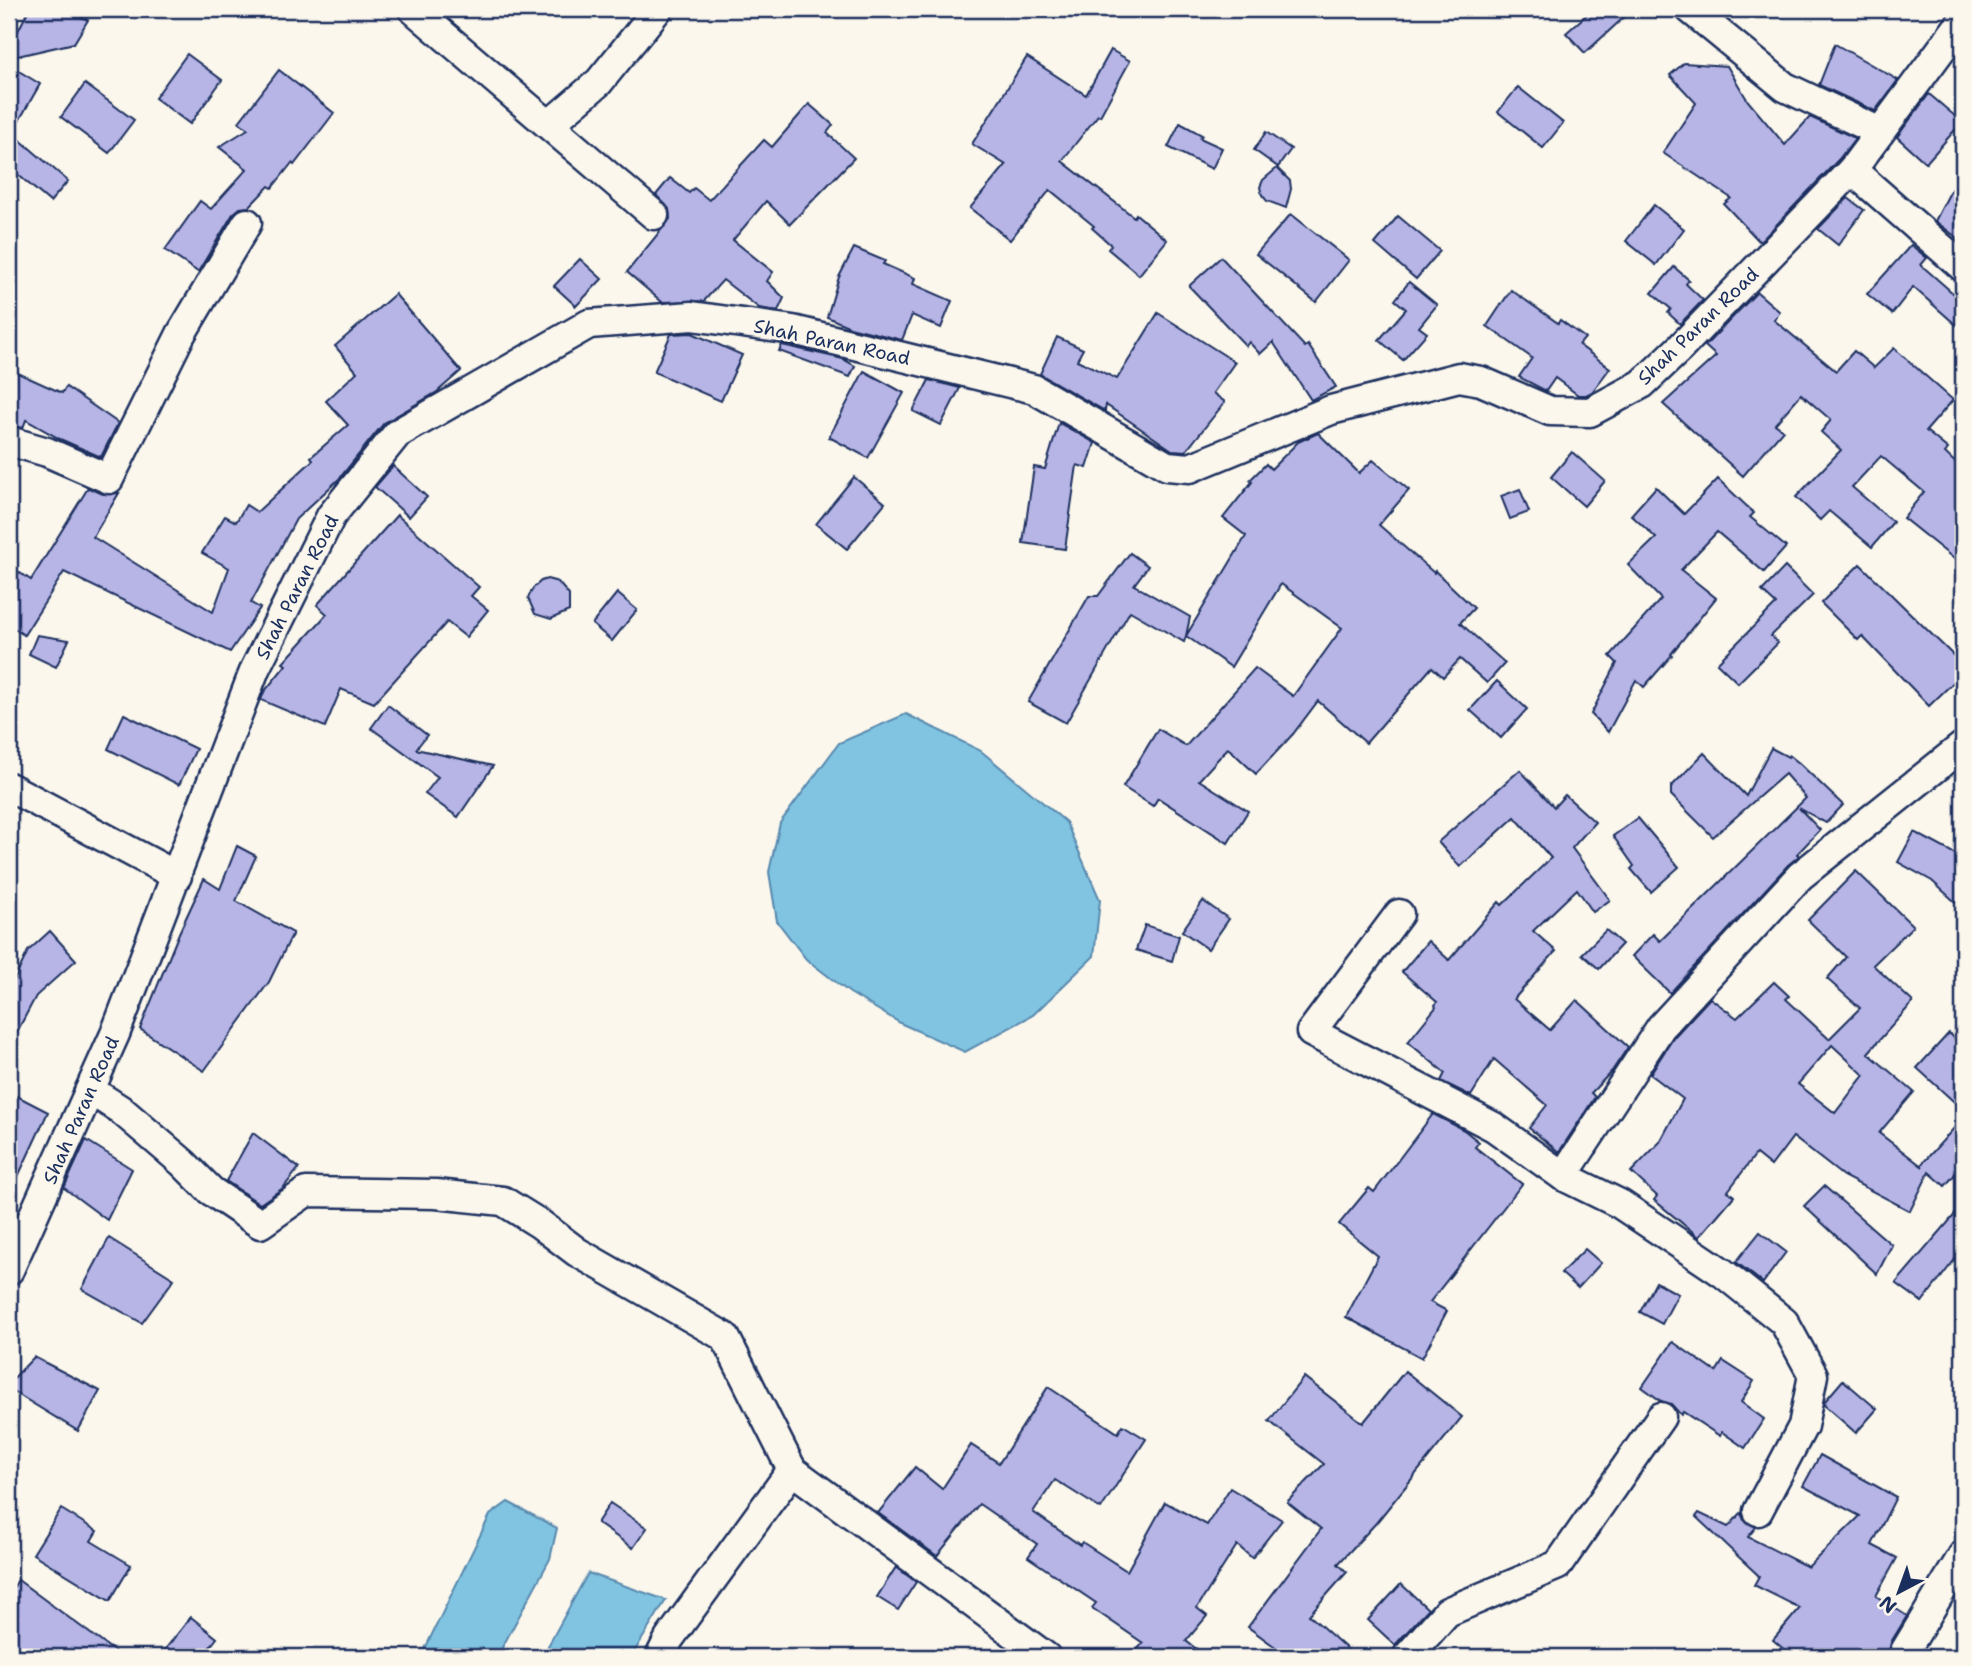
<svg xmlns="http://www.w3.org/2000/svg" width="1972" height="1666" font-family="'Shantell Sans',sans-serif">
  <style>
    .water { fill: #80c4e1; stroke: #5888ad; stroke-width: 2 }
    .building { fill: #b7b5e6; stroke: #1b2f5e; stroke-width: 2; fill-rule: evenodd }
    .lines { fill: none; stroke-linecap: round; stroke-linejoin: round }
    .minor-casing { stroke: #1b2f5e; stroke-width: 33 }
    .minor { stroke: #fbf7ec; stroke-width: 28 }
    .labels { text-anchor: middle; dominant-baseline: central; stroke-width: 5; stroke-linejoin: round; paint-order: stroke }
    .street-label { font-size: 19px; fill: #1b2f5e; stroke: #fbf7ec }
  </style>
  <rect width="100%" height="100%" fill="#fbf7ec"/>
  <filter id="ink" filterUnits="userSpaceOnUse"><feTurbulence type="fractalNoise" baseFrequency=".0143" numOctaves="2"/><feDisplacementMap in="SourceGraphic" scale="14" xChannelSelector="R" yChannelSelector="G"/><feConvolveMatrix kernelMatrix="1 2 1 2 8 2 1 2 1" color-interpolation-filters="sRGB"/></filter>
  <g filter="url(#ink)">
    <g class="water">
      <polygon points="906,714 981,751 1066,822 1100,900 1094,956 1033,1015 965,1052 902,1024 850,993 806,959 777,921 769,872 780,823 839,743"/>
      <polygon points="508,1502 557,1528 550,1559 497,1657 421,1657 490,1515"/>
      <polygon points="588,1573 666,1600 631,1657 542,1657"/>
    </g>
    <g class="building">
      <polygon points="29,9 62,9 88,20 74,43 9,58 9,49"/>
      <polygon points="1593,9 1633,9 1585,53 1566,33"/>
      <polygon points="1835,44 1898,80 1875,111 1819,85"/>
      <polygon points="1111,50 1130,61 1100,116 1098,115 1062,161 1134,217 1136,214 1167,240 1139,275 1108,249 1111,245 1092,228 1094,226 1050,190 1010,240 970,208 1006,165 972,144 1027,57 1086,95"/>
      <polygon points="187,54 222,80 190,124 155,98"/>
      <polygon points="1684,63 1727,66 1748,101 1785,145 1810,117 1855,138 1839,159 1760,242 1724,204 1731,198 1663,153 1696,103 1670,75"/>
      <polygon points="9,65 40,84 12,133 68,181 50,202 9,167"/>
      <polygon points="279,70 334,113 294,165 292,163 272,188 269,186 249,207 240,208 233,214 198,272 165,250 200,201 211,209 247,169 219,147 248,129 239,122"/>
      <polygon points="85,84 134,120 109,153 61,117"/>
      <polygon points="1518,87 1563,123 1543,148 1498,112"/>
      <polygon points="1929,94 1962,122 1926,163 1897,137"/>
      <polygon points="809,104 833,125 827,133 854,158 790,224 766,201 733,240 773,272 767,281 784,298 778,311 759,308 723,280 704,301 662,302 627,272 670,219 669,209 656,195 670,178 689,193 694,188 709,200 764,140 772,147"/>
      <polygon points="1180,123 1202,135 1200,138 1222,148 1212,169 1168,147"/>
      <polygon points="1266,132 1291,149 1278,167 1254,150"/>
      <polygon points="1963,167 1963,242 1935,221"/>
      <polygon points="1277,168 1290,181 1291,189 1286,208 1267,201 1262,195 1260,187 1263,180"/>
      <polygon points="1848,198 1864,210 1838,245 1818,229"/>
      <polygon points="1654,205 1684,229 1656,265 1626,241"/>
      <polygon points="1291,214 1349,260 1316,302 1256,254"/>
      <polygon points="1398,216 1440,251 1416,279 1375,244"/>
      <polygon points="1911,245 1927,258 1921,265 1963,302 1963,331 1913,287 1892,314 1867,294"/>
      <polygon points="854,248 885,261 883,264 915,278 913,284 952,301 941,328 912,315 902,340 850,327 827,317 839,277"/>
      <polygon points="1221,257 1305,347 1308,345 1336,387 1311,400 1273,342 1260,354 1249,342 1246,346 1189,286"/>
      <polygon points="580,259 602,279 576,306 554,286"/>
      <polygon points="1674,267 1689,280 1686,284 1703,300 1680,324 1668,313 1671,309 1652,293"/>
      <polygon points="1409,282 1437,305 1419,327 1427,333 1403,360 1379,340 1406,309 1395,300"/>
      <polygon points="1511,290 1558,323 1560,320 1585,338 1579,345 1610,368 1592,392 1586,395 1578,395 1555,378 1546,391 1519,377 1532,358 1487,326"/>
      <polygon points="1757,292 1780,312 1774,320 1836,371 1854,351 1874,368 1894,348 1953,400 1926,431 1948,449 1945,453 1963,470 1963,566 1903,518 1924,492 1881,456 1852,487 1893,522 1872,547 1829,511 1820,520 1796,497 1841,450 1821,432 1831,420 1801,394 1775,424 1783,430 1743,476 1663,404 1716,356 1705,346"/>
      <polygon points="395,294 461,371 437,392 384,423 339,479 296,519 251,603 260,608 230,652 64,572 24,635 9,625 9,566 31,580 88,488 103,494 119,493 93,537 213,612 229,568 202,553 225,516 236,522 246,505 257,512 313,460 311,457 348,425 326,401 357,372 335,346"/>
      <polygon points="1158,313 1235,362 1213,393 1225,402 1186,451 1172,450 1106,405 1105,411 1040,374 1057,337 1083,349 1077,360 1117,379"/>
      <polygon points="692,333 742,355 721,401 654,372 671,334"/>
      <polygon points="782,345 843,359 855,366 850,377 779,351"/>
      <polygon points="9,369 62,393 66,387 118,423 101,457 60,439 26,420 23,428 9,425"/>
      <polygon points="864,371 904,393 868,458 829,437"/>
      <polygon points="929,380 960,388 941,425 913,411"/>
      <polygon points="1059,423 1095,443 1087,468 1077,465 1065,549 1023,543 1034,467 1045,469"/>
      <polygon points="1318,433 1359,473 1373,460 1409,490 1379,525 1434,573 1435,571 1474,608 1460,623 1505,663 1487,683 1460,659 1443,677 1432,667 1366,743 1318,701 1293,734 1256,774 1228,748 1199,780 1248,811 1228,843 1158,798 1153,806 1123,787 1158,729 1186,746 1255,668 1293,696 1342,628 1281,584 1231,667 1186,636 1184,642 1130,611 1066,723 1028,702 1089,596 1098,596 1130,553 1148,566 1134,585 1190,617 1186,636 1246,536 1223,518 1252,482 1250,480 1266,464 1271,469 1298,442"/>
      <polygon points="1572,452 1605,481 1584,506 1551,477"/>
      <polygon points="393,466 427,497 409,517 375,487"/>
      <polygon points="854,477 885,503 847,549 816,524"/>
      <polygon points="1718,479 1754,513 1750,517 1786,547 1764,572 1717,532 1681,570 1716,598 1671,654 1672,655 1644,687 1636,680 1608,732 1591,714 1617,663 1610,656 1661,599 1628,565 1656,538 1631,515 1656,487 1684,514"/>
      <polygon points="1520,489 1529,512 1510,519 1501,496"/>
      <polygon points="397,515 479,587 471,596 488,610 466,637 447,622 374,703 341,689 325,727 261,700 264,692 286,665 283,663 327,614 317,605"/>
      <polygon points="1860,564 1963,665 1963,673 1929,706 1862,636 1858,640 1821,603"/>
      <polygon points="1785,567 1813,595 1771,636 1778,643 1738,683 1717,663 1776,604 1762,591"/>
      <polygon points="547,579 558,582 569,595 569,611 551,619 535,614 528,598 533,588 541,581"/>
      <polygon points="617,593 637,610 612,641 592,624"/>
      <polygon points="37,635 69,640 56,667 29,654"/>
      <polygon points="1497,681 1527,709 1501,738 1470,710"/>
      <polygon points="388,705 427,735 416,749 493,766 458,817 425,794 438,777 371,728"/>
      <polygon points="124,714 196,749 179,785 108,749"/>
      <polygon points="1771,748 1788,757 1789,755 1799,763 1843,805 1826,823 1799,808 1820,830 1797,854 1799,856 1788,865 1670,993 1632,956 1653,934 1660,941 1806,798 1785,774 1713,837 1671,795 1671,787 1704,753 1746,796"/>
      <polygon points="1520,770 1554,807 1565,795 1595,822 1572,848 1610,900 1593,912 1577,889 1533,931 1556,951 1514,999 1550,1030 1577,1000 1628,1047 1612,1071 1591,1093 1595,1097 1559,1152 1529,1128 1547,1105 1494,1059 1471,1096 1441,1081 1445,1073 1408,1042 1436,1007 1435,1005 1437,1002 1402,972 1428,941 1449,960 1499,902 1502,905 1551,858 1515,817 1460,867 1438,842"/>
      <polygon points="1638,818 1679,867 1651,892 1631,869 1634,866 1613,836"/>
      <polygon points="1914,832 1963,858 1963,909 1932,881 1898,862"/>
      <polygon points="237,846 256,856 236,901 293,933 269,982 204,1071 140,1029 179,933 204,879 220,889"/>
      <path d="M 1856,871 L 1913,926 L 1873,965 L 1913,1002 L 1868,1053 L 1914,1092 L 1879,1133 L 1923,1167 L 1921,1165 L 1963,1118 L 1963,1165 L 1945,1186 L 1929,1172 L 1910,1211 L 1843,1176 L 1793,1137 L 1771,1166 L 1756,1154 L 1728,1191 L 1734,1196 L 1699,1237 L 1654,1200 L 1657,1196 L 1631,1172 L 1660,1142 L 1683,1099 L 1650,1074 L 1674,1037 L 1710,998 L 1737,1018 L 1774,982 L 1789,996 L 1786,999 L 1829,1039 L 1860,1008 L 1827,979 L 1846,957 L 1808,920 ZM 1832,1045 L 1864,1075 L 1835,1113 L 1798,1084 Z"/>
      <polygon points="1203,901 1229,919 1208,949 1182,931"/>
      <polygon points="1145,925 1179,936 1172,961 1136,950"/>
      <polygon points="1606,930 1622,944 1599,969 1582,954"/>
      <polygon points="50,931 76,960 36,996 9,1047 9,991 28,951"/>
      <polygon points="1949,1033 1963,1046 1963,1110 1917,1068"/>
      <polygon points="17,1096 48,1112 9,1196 9,1113"/>
      <polygon points="1433,1114 1464,1130 1479,1142 1475,1147 1522,1184 1430,1302 1447,1311 1422,1358 1346,1317 1378,1256 1339,1224 1369,1188 1374,1192"/>
      <polygon points="253,1133 299,1168 283,1188 260,1204 226,1181"/>
      <polygon points="86,1140 132,1169 107,1220 64,1188"/>
      <polygon points="1824,1186 1892,1245 1877,1274 1804,1206"/>
      <polygon points="1963,1205 1963,1249 1922,1302 1896,1283"/>
      <polygon points="1760,1232 1786,1252 1763,1283 1736,1262"/>
      <polygon points="109,1238 174,1279 142,1323 82,1289"/>
      <polygon points="1585,1249 1601,1263 1578,1288 1561,1273"/>
      <polygon points="1656,1282 1678,1294 1662,1324 1640,1312"/>
      <polygon points="1673,1342 1716,1372 1723,1361 1754,1381 1741,1402 1764,1419 1745,1448 1722,1432 1720,1436 1683,1412 1681,1415 1671,1404 1661,1401 1642,1387"/>
      <polygon points="34,1357 100,1391 78,1431 9,1389 9,1383"/>
      <polygon points="1405,1371 1462,1417 1376,1523 1338,1564 1347,1572 1309,1615 1356,1657 1289,1657 1248,1627 1321,1529 1287,1502 1324,1464 1269,1421 1304,1377 1363,1423"/>
      <polygon points="1843,1380 1877,1409 1856,1433 1824,1405 1825,1401"/>
      <polygon points="1048,1387 1118,1433 1123,1425 1146,1439 1101,1509 1055,1480 1033,1512 1080,1545 1082,1542 1127,1571 1165,1502 1207,1525 1230,1488 1282,1520 1252,1558 1237,1545 1197,1608 1207,1616 1186,1641 1207,1657 1131,1657 1143,1643 1092,1608 1096,1603 1028,1557 1037,1544 979,1504 937,1556 878,1513 915,1467 942,1489 971,1445 999,1463"/>
      <polygon points="1820,1455 1896,1497 1872,1545 1897,1558 1876,1596 1907,1616 1891,1642 1888,1657 1793,1657 1773,1640 1800,1608 1754,1585 1759,1576 1696,1517 1699,1513 1728,1527 1741,1513 1744,1520 1756,1527 1748,1537 1808,1567 1860,1516 1803,1486"/>
      <polygon points="610,1503 647,1528 633,1548 597,1523"/>
      <polygon points="61,1509 97,1531 91,1541 131,1565 110,1601 33,1554"/>
      <polygon points="896,1567 916,1582 898,1610 877,1597"/>
      <polygon points="18,1580 122,1657 9,1657 9,1594"/>
      <polygon points="1401,1584 1428,1609 1395,1645 1368,1620"/>
      <polygon points="191,1617 217,1638 202,1657 159,1657"/>
    </g>
    <g class="lines">
      <defs>
        <g id="minor">
          <polyline points="413,9 654,215"/>
          <polyline points="1690,9 1785,87 1880,132"/>
          <polyline points="550,124 599,82 658,9"/>
          <polyline points="1852,170 1963,267"/>
          <polyline points="9,441 47,452 109,479 181,334 247,223"/>
          <polyline points="9,787 177,876"/>
          <polyline points="1399,914 1311,1032 1494,1127 1563,1176 1661,1027 1800,876 1963,746"/>
          <polyline points="90,1090 121,1110 183,1163 211,1191 260,1224 306,1192 436,1194 503,1201 540,1224 577,1252 725,1337 792,1470"/>
          <polyline points="1563,1176 1620,1204 1723,1273 1784,1322 1813,1375 1803,1426 1758,1511"/>
          <polyline points="9,1270 115,1034 255,669 331,516 397,434 589,324 692,316 793,330 1034,389 1167,466 1190,468 1331,410 1459,377 1481,381 1550,411 1590,412 1642,384 1679,349 1852,170 1963,20"/>
          <polyline points="1905,1651 1963,1555"/>
          <polyline points="660,1657 669,1639 792,1470 1046,1657"/>
          <polyline points="1407,1657 1447,1612 1558,1565 1661,1417"/>
        </g>
      </defs>
      <use href="#minor" class="minor-casing"/>
      <use href="#minor" class="minor"/>
    </g>
  </g>
  <g class="labels">
    <g class="street-label">
      <text transform="translate(1698 326) rotate(-44)">Shah Paran Road</text>
      <text transform="translate(832 342) rotate(12)">Shah Paran Road</text>
      <text transform="translate(297 587) rotate(-63)">Shah Paran Road</text>
      <text transform="translate(81 1110) rotate(-66)">Shah Paran Road</text>
    </g>
  </g>
  <rect width="1972" height="1666" fill="none" stroke="#fbf7ec" stroke-width="35"/>
  <rect x="18" y="18" width="1937" height="1631" fill="none" stroke="#1b2f5e" stroke-width="2.5" filter="url(#ink)"/>
  <g transform="translate(1899 1592) rotate(221)" stroke="#fbf7ec" stroke-width="5" paint-order="stroke">
  <path d="M0-5L12 26L0 18L-12 26Z" fill="#1b2f5e"/>
  <text y="-10" font-size="19" font-weight="bold" text-anchor="middle" fill="#1b2f5e">N</text>
  </g>
</svg>
